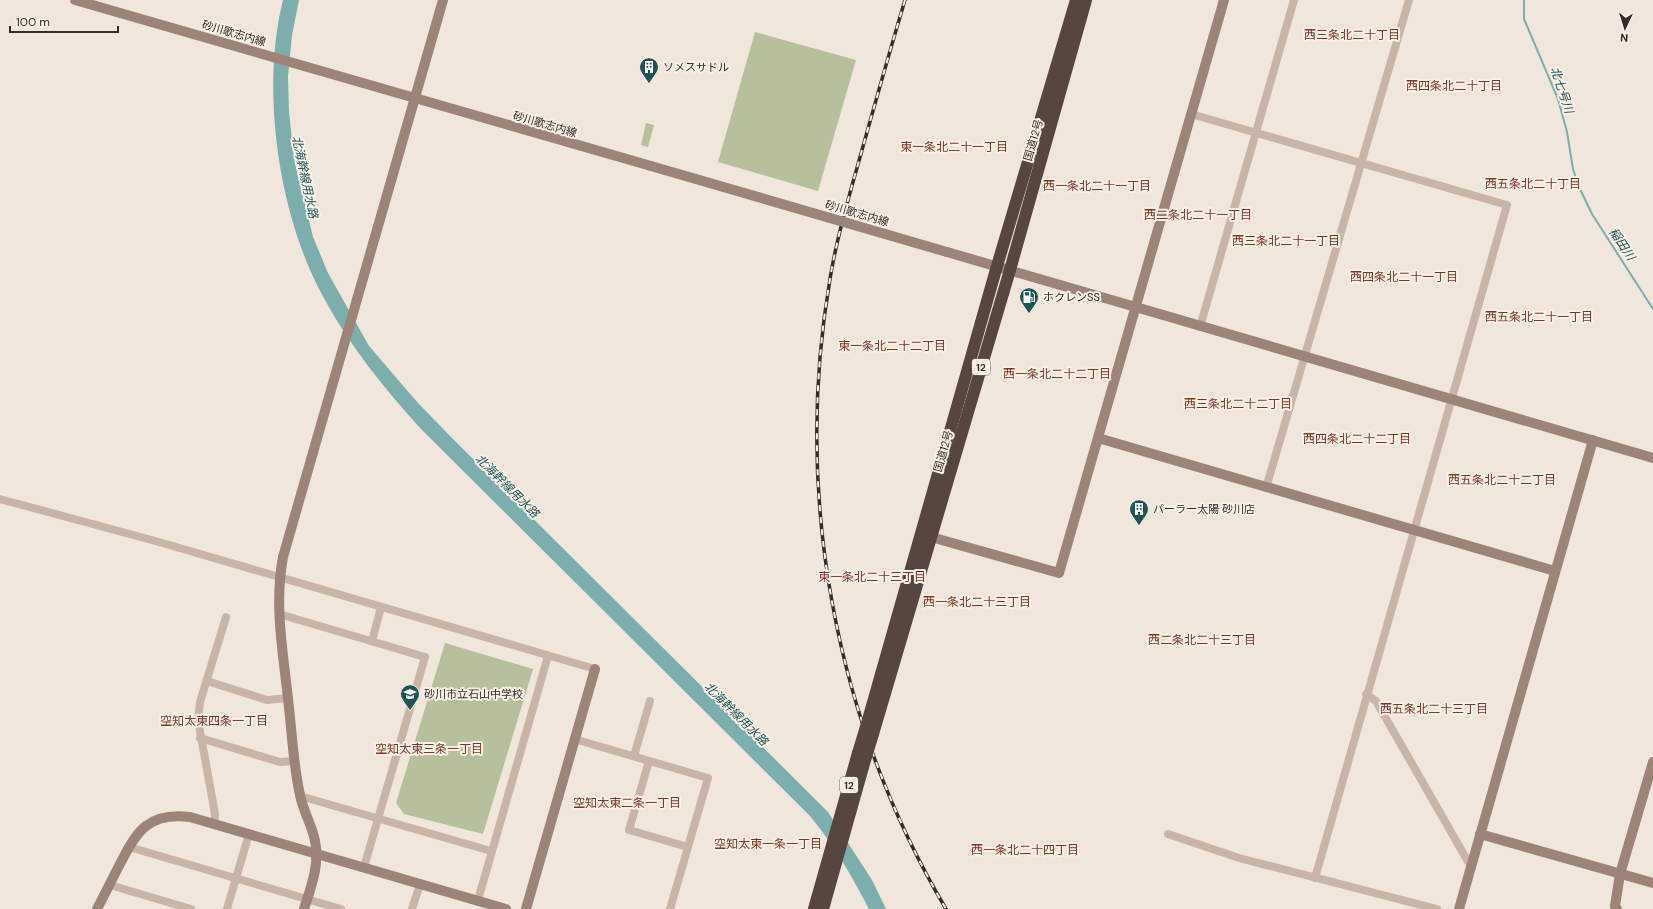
<svg xmlns="http://www.w3.org/2000/svg" width="1653" height="909" font-family="'DM Sans','Noto Sans JP',sans-serif">
  <style>
    .green { fill: #b6c09c }
    .water { fill: #7baead }
    .lines { fill: none; stroke-linecap: round; stroke-linejoin: round }
    .stream { stroke: #7baead; stroke-width: 2 }
    .street { stroke: #c9b5a8; stroke-width: 8 }
    .secondary { stroke: #9d8479; stroke-width: 10 }
    .highway { stroke: #57453f; stroke-width: 12 }
    .rail-casing { stroke: #362c28; stroke-width: 3.5 }
    .rail { stroke: #f9f0e8; stroke-width: 2; stroke-dasharray: 6; stroke-linecap: butt }
    .secondary-bridge { stroke: #9d8479; stroke-width: 10 }
    .highway-bridge { stroke: #57453f; stroke-width: 12 }
    .labels { text-anchor: middle; dominant-baseline: central; stroke-width: 4; stroke-linejoin: round; paint-order: stroke }
    .shield { fill: #f9f0e8; stroke: #706762; stroke-width: 1 }
    .shield-label { font-size: 10px; font-weight: bold; fill: #362c28 }
    .street-label { font-size: 11px; fill: #362c28; stroke: #f9f0e8 }
    .poi-label { font-size: 11px; fill: #362c28; stroke: #f9f0e8; text-anchor: start }
    .neighbourhood-label { font-size: 12px; fill: #833523; stroke: #f9f0e8 }
    .water-label { font-size: 12px; font-style: italic; fill: #1e5656; stroke: #f9f0e8 }
  </style>
  <rect width="100%" height="100%" fill="#f1e6dc"/>
  <g class="green">
    <polygon points="755,32 856,60 818,191 718,162"/>
    <polygon points="646,123 654,125 648,147 641,145"/>
    <polygon points="445,643 533,669 483,834 404,814 396,803"/>
  </g>
  <path class="water" d="M 283,0 L 299,0 L 292,35 L 288,76 L 289,112 L 294,159 L 313,237 L 328,273 L 369,346 L 418,403 L 450,436 L 828,812 L 872,880 L 886,909 L 869,909 C 852,876 834,845 810,816 L 421,429 C 385,389 351,348 325,300 C 279,219 260,91 283,0 Z"/>
  <g class="lines">
    <polyline class="stream" points="1524,0 1524,19 1558,99 1567,132 1573,169 1579,187 1592,214 1653,309"/>
    <g class="street">
      <polyline points="1191,114 1507,205 1315,878"/>
      <polyline points="1200,327 1294,0"/>
      <polyline points="1266,488 1409,0"/>
      <polyline points="0,499 159,542 595,669"/>
      <polyline points="279,614 425,657 364,867"/>
      <polyline points="372,641 381,607"/>
      <polyline points="207,681 267,700 288,698"/>
      <polyline points="1366,694 1376,701 1470,865"/>
      <polyline points="200,738 280,762 295,761"/>
      <polyline points="574,739 708,778 670,909"/>
      <polyline points="634,756 650,701"/>
      <polyline points="649,761 629,830 688,847"/>
      <polyline points="300,796 491,851"/>
      <polyline points="214,824 215,814 198,720 200,702 226,617"/>
      <polyline points="1168,834 1239,858 1437,909"/>
      <polyline points="129,847 341,909"/>
      <polyline points="110,885 191,909"/>
      <polyline points="478,900 548,656"/>
      <polyline points="227,909 249,834"/>
      <polyline points="412,909 420,884"/>
    </g>
    <g class="secondary">
      <polyline points="75,0 651,166"/>
      <polyline points="947,252 1653,458"/>
      <polyline points="1098,438 1555,571"/>
      <polyline points="931,537 1059,573 1224,0"/>
      <polyline points="1480,834 1653,883"/>
      <path d="M 97,909 C 105,894 112,879 120,864 C 137,831 148,812 190,817 L 506,909"/>
      <path d="M 304,909 C 311,887 320,864 315,841 C 312,825 303,811 300,795 C 293,764 292,731 288,699 C 283,651 274,605 283,557 L 443,0"/>
      <polyline points="526,909 595,669"/>
      <polyline points="1459,909 1593,440"/>
      <polyline points="1617,909 1615,906 1620,874 1653,762"/>
    </g>
    <g class="highway">
      <polyline points="868,720 997,266 1076,0"/>
      <polyline points="873,734 1010,270 1086,0"/>
      <polyline points="814,909 858,753"/>
      <polyline points="823,909 863,767"/>
    </g>
    <defs>
      <path id="rail" d="M 905,0 C 890,50 876,100 862,150 C 850,193 837,236 830,279 C 793,495 835,721 946,909"/>
    </defs>
    <use href="#rail" class="rail-casing"/>
    <use href="#rail" class="rail"/>
    <polyline class="secondary-bridge" points="651,166 947,252"/>
    <g class="highway-bridge">
      <polyline points="858,753 868,720"/>
      <polyline points="863,767 873,734"/>
    </g>
  </g>
  <defs>
    <symbol id="building-pin" viewBox="-11 -11 22 30"><path d="M0 17L-7.5 6A9.5 9.5 0 1 1 7.5 6Z" fill="#1e5656" stroke="#f9f0e8"/><path d="M-4-6H4V6H1V3H-1V6H-4ZM-2.5-4.3h1.7v1.8h-1.7ZM.8-4.3h1.7v1.8H.8ZM-2.5-1h1.7V.8h-1.7ZM.8-1h1.7V.8H.8Z" fill="#fff"/></symbol>
    <symbol id="fuel-pin" viewBox="-11 -11 22 30"><path d="M0 17L-7.5 6A9.5 9.5 0 1 1 7.5 6Z" fill="#1e5656" stroke="#f9f0e8"/><path d="M-5.5-6h7V0h2V4h1.3V-2.5L3-4.5l.8-.8L6-3V5H2.5V1h-1V6h-7ZM-4.2-4.7v3.2H.2V-4.7Z" fill="#fff"/></symbol>
    <symbol id="school-pin" viewBox="-11 -11 22 30"><path d="M0 17L-7.5 6A9.5 9.5 0 1 1 7.5 6Z" fill="#1e5656" stroke="#f9f0e8"/><path d="M0-5L7-2L0 1L-7-2ZM-4 1L0 2.5L4 1V4Q0 6-4 4Z" fill="#fff"/></symbol>
  </defs>
  <g fill-rule="evenodd">
    <use href="#building-pin" x="638" y="56" width="22" height="30"/>
    <use href="#fuel-pin" x="1018" y="286" width="22" height="30"/>
    <use href="#building-pin" x="1128" y="498" width="22" height="30"/>
    <use href="#school-pin" x="399" y="683" width="22" height="30"/>
  </g>
  <g class="labels">
    <g class="shield">
      <rect x="972" y="359" width="18" height="16" rx="3"/>
      <rect x="840" y="777" width="18" height="16" rx="3"/>
    </g>
    <g class="shield-label">
      <text x="981" y="367">12</text>
      <text x="849" y="785">12</text>
    </g>
    <g class="street-label">
      <text transform="translate(234 33) rotate(16)">砂川歌志内線</text>
      <text transform="translate(545 124) rotate(16)">砂川歌志内線</text>
      <text transform="translate(1033 140) rotate(-74)">国道12号</text>
      <text transform="translate(857 213) rotate(16)">砂川歌志内線</text>
      <text transform="translate(943 451) rotate(-74)">国道12号</text>
    </g>
    <g class="poi-label">
      <text x="663" y="67">ソメスサドル</text>
      <text x="1043" y="297">ホクレンSS</text>
      <text x="1153" y="509">パーラー太陽 砂川店</text>
      <text x="424" y="694">砂川市立石山中学校</text>
    </g>
    <g class="neighbourhood-label">
      <text x="1352" y="35">西三条北二十丁目</text>
      <text x="1454" y="86">西四条北二十丁目</text>
      <text x="954" y="147">東一条北二十一丁目</text>
      <text x="1533" y="184">西五条北二十丁目</text>
      <text x="1097" y="186">西一条北二十一丁目</text>
      <text x="1198" y="215">西二条北二十一丁目</text>
      <text x="1286" y="241">西三条北二十一丁目</text>
      <text x="1404" y="277">西四条北二十一丁目</text>
      <text x="1539" y="317">西五条北二十一丁目</text>
      <text x="892" y="346">東一条北二十二丁目</text>
      <text x="1057" y="374">西一条北二十二丁目</text>
      <text x="1238" y="404">西三条北二十二丁目</text>
      <text x="1357" y="439">西四条北二十二丁目</text>
      <text x="1502" y="480">西五条北二十二丁目</text>
      <text x="872" y="577">東一条北二十三丁目</text>
      <text x="977" y="602">西一条北二十三丁目</text>
      <text x="1202" y="640">西二条北二十三丁目</text>
      <text x="1434" y="709">西五条北二十三丁目</text>
      <text x="214" y="721">空知太東四条一丁目</text>
      <text x="429" y="749">空知太東三条一丁目</text>
      <text x="627" y="803">空知太東二条一丁目</text>
      <text x="768" y="844">空知太東一条一丁目</text>
      <text x="1025" y="850">西一条北二十四丁目</text>
    </g>
    <g class="water-label">
      <text transform="translate(1562 90) rotate(71)">北七号川</text>
      <text transform="translate(305 177) rotate(78)">北海幹線用水路</text>
      <text transform="translate(1622 244) rotate(57)">稲田川</text>
      <text transform="translate(507 486) rotate(45)">北海幹線用水路</text>
      <text transform="translate(736 714) rotate(45)">北海幹線用水路</text>
    </g>
  </g>
  <g transform="translate(1625 28) rotate(184)" stroke="#f9f0e8" stroke-width="3" paint-order="stroke">
  <path d="M0-3L7 15L0 10L-7 15Z" fill="#362c28"/>
  <text y="-6" font-size="11" font-weight="bold" text-anchor="middle" fill="#362c28">N</text>
  </g>
  <path d="M10 26v6h108v-6" fill="none" stroke="#362c28" stroke-width="2"/>
  <text x="16" y="26" font-size="12" fill="#362c28" stroke="#f9f0e8" stroke-width="3" paint-order="stroke">100 m</text>
</svg>
